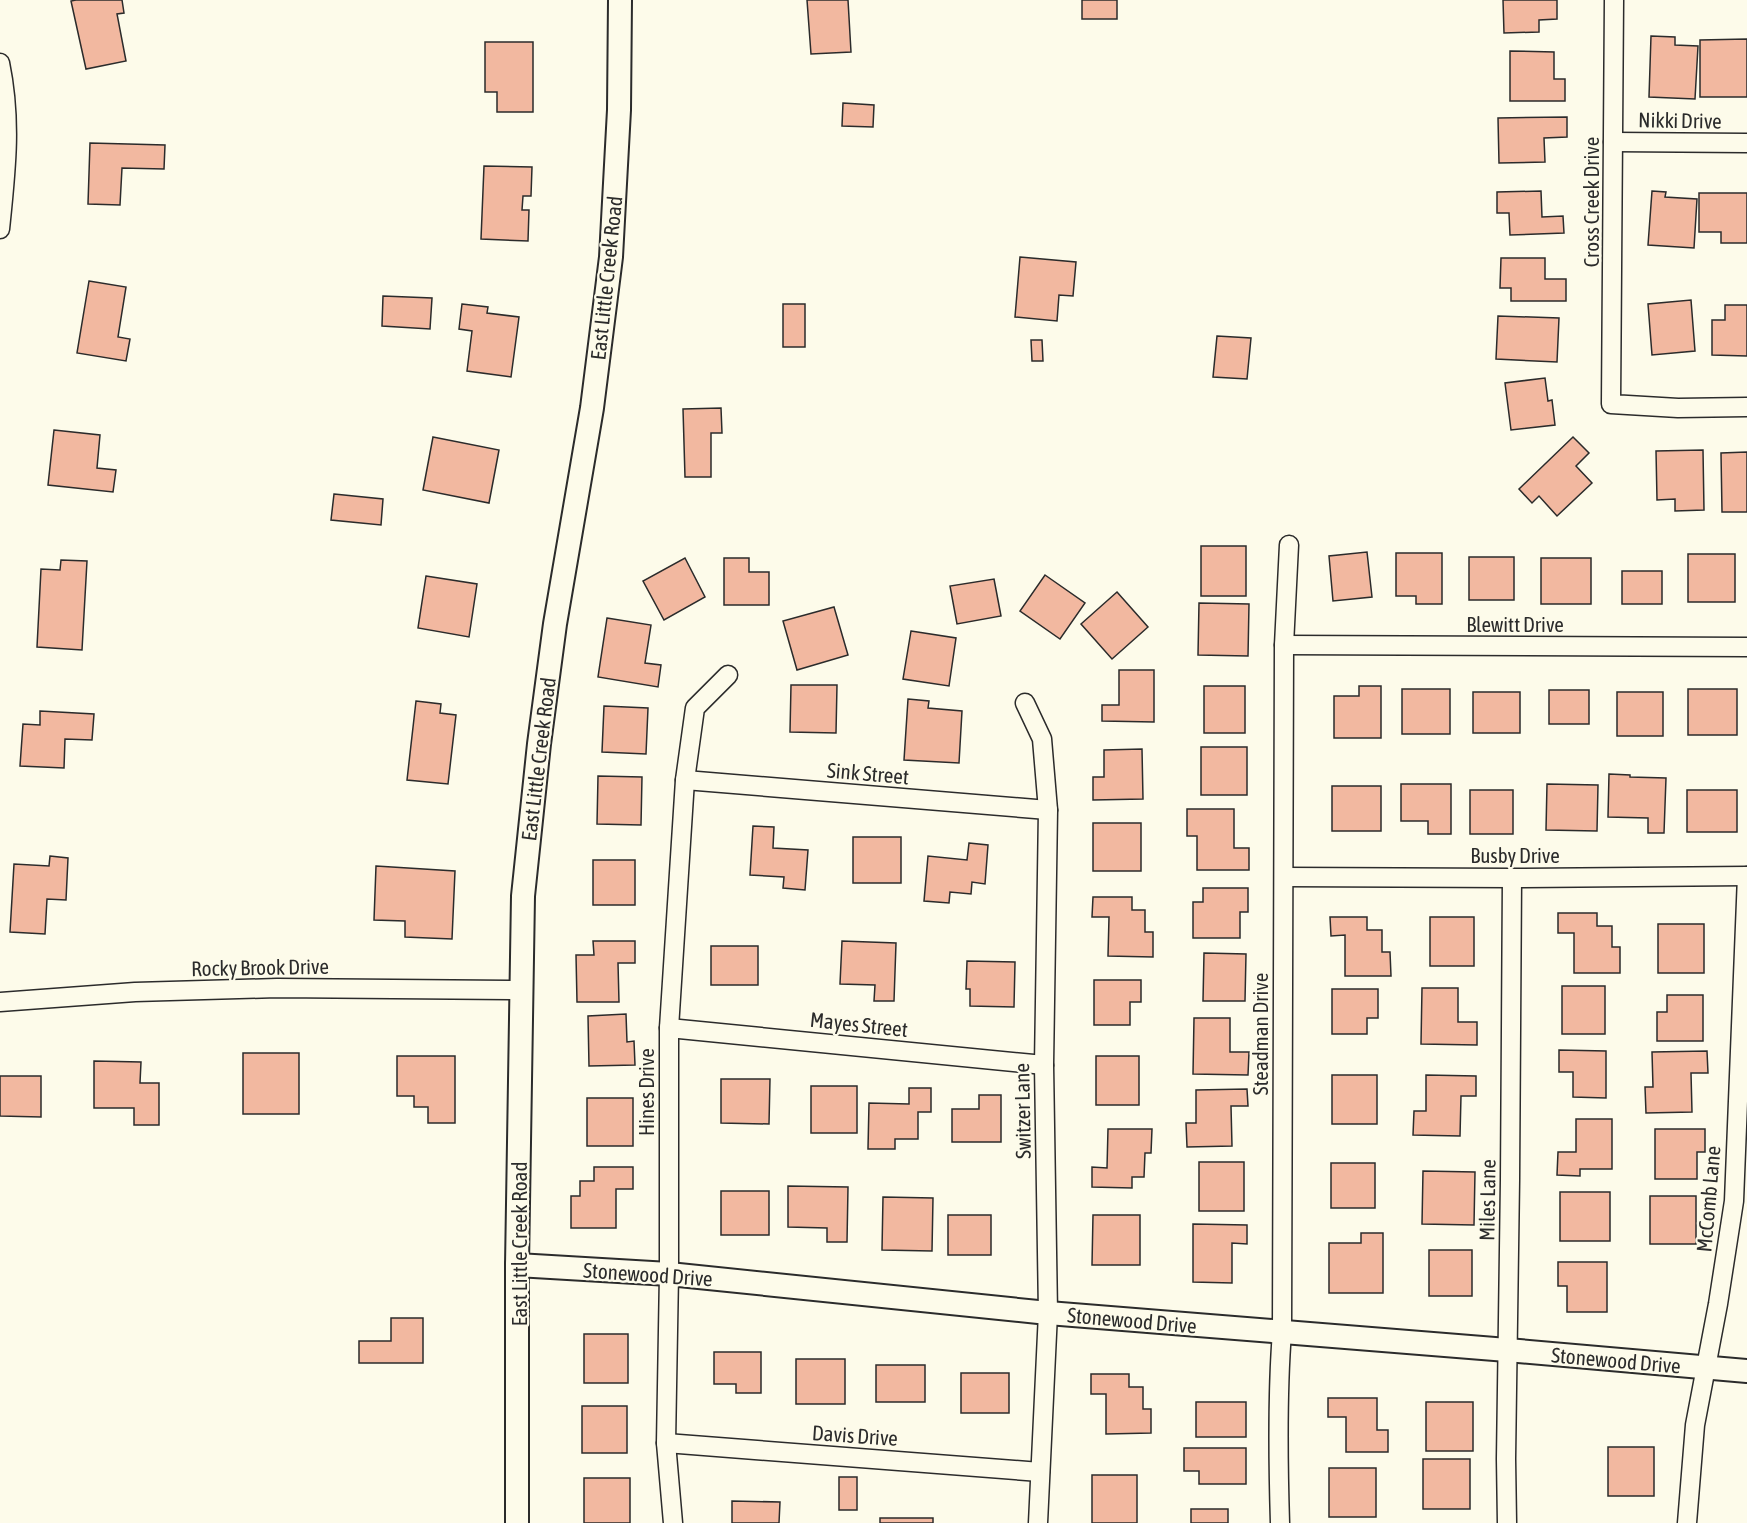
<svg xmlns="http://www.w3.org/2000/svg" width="1747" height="1523" font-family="'Asap Condensed',sans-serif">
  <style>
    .building { fill: #f2b8a0; stroke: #2b2b2b; stroke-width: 1.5 }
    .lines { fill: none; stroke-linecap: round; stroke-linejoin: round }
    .minor-casing { stroke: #2b2b2b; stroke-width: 21 }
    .tertiary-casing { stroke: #2b2b2b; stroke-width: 26 }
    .minor { stroke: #fdfbea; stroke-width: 18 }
    .tertiary { stroke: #fdfbea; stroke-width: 22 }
    .labels { text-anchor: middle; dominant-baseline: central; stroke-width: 4.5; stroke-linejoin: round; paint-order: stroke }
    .street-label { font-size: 21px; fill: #2b2b2b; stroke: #fdfbea }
  </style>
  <rect width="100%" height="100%" fill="#fdfbea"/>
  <g class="building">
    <polygon points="76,0 122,0 124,13 117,14 126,61 86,69 71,1"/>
    <polygon points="807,0 848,0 851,52 811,54"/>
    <rect x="1082" y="0" width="35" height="19"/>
    <polygon points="1503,0 1557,0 1557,19 1539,20 1539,32 1504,33"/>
    <polygon points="1651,36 1675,37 1675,45 1698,46 1695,99 1649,97"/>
    <polygon points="1747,39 1747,97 1700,97 1700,40"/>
    <polygon points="485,42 533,42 533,112 497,112 497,92 485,92"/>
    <polygon points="1510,51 1554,52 1554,79 1565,79 1565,101 1510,101"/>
    <polygon points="843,103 874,105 873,127 842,126"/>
    <polygon points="1567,117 1567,137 1544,138 1545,162 1499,163 1498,118"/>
    <polygon points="90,143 165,145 164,169 122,168 120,205 88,204"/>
    <polygon points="484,166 532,167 531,196 523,196 522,210 529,210 528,241 481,239"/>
    <polygon points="1541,191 1542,217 1563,216 1564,233 1510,235 1509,213 1497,213 1497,192"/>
    <polygon points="1652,191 1666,192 1665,197 1697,199 1694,248 1648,245"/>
    <polygon points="1699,193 1747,193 1747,243 1721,243 1721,232 1699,232"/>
    <polygon points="1020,257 1076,262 1073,296 1059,295 1057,321 1015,317"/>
    <polygon points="1501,258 1545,258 1545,279 1566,279 1566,301 1511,301 1511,288 1500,288"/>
    <polygon points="89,281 126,287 118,337 130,339 126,361 77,353"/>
    <polygon points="383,296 432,298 430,329 382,326"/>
    <polygon points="1691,300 1695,351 1652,355 1648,304"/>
    <polygon points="462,304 488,307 487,313 519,317 511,377 467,371 472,331 459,329"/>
    <rect x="783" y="304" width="22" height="43"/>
    <polygon points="1725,305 1747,305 1747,356 1712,355 1712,320 1725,320"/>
    <polygon points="1498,316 1559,318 1557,362 1496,359"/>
    <polygon points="1217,336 1251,338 1247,379 1213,377"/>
    <polygon points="1031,340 1042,340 1043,361 1032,361"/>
    <polygon points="1545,378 1548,401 1552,400 1555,425 1511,430 1505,383"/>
    <polygon points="721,408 722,433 711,433 711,477 685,477 683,409"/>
    <polygon points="54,430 100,435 97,468 116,470 113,492 48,485"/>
    <polygon points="433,437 499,450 489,503 423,490"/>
    <polygon points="1573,437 1589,453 1576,466 1592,483 1557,516 1539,496 1532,503 1519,489"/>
    <polygon points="1703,450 1704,510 1675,511 1675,499 1657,500 1656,451"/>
    <polygon points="1747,452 1747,512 1722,512 1721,453"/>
    <polygon points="334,494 383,499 381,525 331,520"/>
    <rect x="1201" y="546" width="45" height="50"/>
    <polygon points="1367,552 1372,597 1333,601 1329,556"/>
    <polygon points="1396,553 1442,553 1442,604 1416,604 1416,596 1396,596"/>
    <rect x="1688" y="554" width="47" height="48"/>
    <rect x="1469" y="557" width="45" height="43"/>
    <polygon points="685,558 705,597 664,620 643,581"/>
    <polygon points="724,558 749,558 749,572 769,572 769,605 724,605"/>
    <rect x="1541" y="558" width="50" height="46"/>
    <polygon points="61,560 87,561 82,650 37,647 41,569 60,570"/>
    <rect x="1622" y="571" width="40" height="33"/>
    <polygon points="1045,575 1085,603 1060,639 1020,611"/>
    <polygon points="426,576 477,584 469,637 418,628"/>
    <polygon points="994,579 1001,616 957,624 950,586"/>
    <polygon points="1117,592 1148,627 1112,659 1081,624"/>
    <polygon points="1199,603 1249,604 1248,656 1198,655"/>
    <polygon points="834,607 848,655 797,670 783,621"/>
    <polygon points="607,618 651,625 645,663 661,665 658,687 598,677"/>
    <polygon points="911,631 956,638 949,686 903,679"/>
    <polygon points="1119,670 1154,670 1154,722 1102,721 1102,705 1119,705"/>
    <polygon points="791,685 837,685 836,733 790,732"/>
    <rect x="1204" y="686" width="41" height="47"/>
    <polygon points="1359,686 1381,686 1381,738 1334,738 1334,696 1359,696"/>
    <rect x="1402" y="689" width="48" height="45"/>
    <rect x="1688" y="689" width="49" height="46"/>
    <rect x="1549" y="690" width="40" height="34"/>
    <rect x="1473" y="692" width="47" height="41"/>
    <rect x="1617" y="692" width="46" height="44"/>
    <polygon points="908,699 929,701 928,708 962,711 959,763 904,760"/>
    <polygon points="416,701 441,704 440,713 456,715 448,784 407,780"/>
    <polygon points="604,706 648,708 646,754 602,752"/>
    <polygon points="40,711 94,714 92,740 65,739 64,768 20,766 23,724 40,725"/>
    <rect x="1201" y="747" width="46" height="48"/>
    <polygon points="1142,749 1143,799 1093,800 1093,777 1104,777 1104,750"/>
    <polygon points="1609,774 1630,775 1630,777 1666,778 1664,833 1648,833 1648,818 1608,817"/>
    <polygon points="598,776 642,777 641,825 597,824"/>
    <polygon points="1401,784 1451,784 1451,834 1428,834 1428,821 1401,821"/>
    <polygon points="1547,784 1598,785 1597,831 1546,830"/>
    <rect x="1332" y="786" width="49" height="45"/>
    <rect x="1470" y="790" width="43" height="44"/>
    <rect x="1687" y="790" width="50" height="42"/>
    <polygon points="1187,809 1234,809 1234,848 1249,848 1249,870 1197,870 1197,836 1187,836"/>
    <rect x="1093" y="823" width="48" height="48"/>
    <polygon points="753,826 774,827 773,848 808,850 805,890 783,888 784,877 750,875"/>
    <rect x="853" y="837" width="48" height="46"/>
    <polygon points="969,843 988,845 985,884 972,882 971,894 950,892 949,903 924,901 928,856 967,860"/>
    <polygon points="50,856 68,858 66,900 47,899 45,934 10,932 14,864 49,866"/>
    <rect x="593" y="860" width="42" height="45"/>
    <polygon points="376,866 455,871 452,939 405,937 405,921 374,920"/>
    <polygon points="1203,888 1248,888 1248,912 1240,912 1240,938 1193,938 1193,902 1203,902"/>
    <polygon points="1093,897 1132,897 1132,910 1145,910 1145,932 1153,932 1153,957 1108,956 1109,917 1092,917"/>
    <polygon points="1558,913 1597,913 1597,926 1612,926 1612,947 1620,947 1620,973 1574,973 1574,933 1558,933"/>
    <polygon points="1330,917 1367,917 1367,930 1382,930 1382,952 1390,952 1391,976 1345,976 1345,935 1331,936"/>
    <rect x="1430" y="917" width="44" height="49"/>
    <rect x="1658" y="924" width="46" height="49"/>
    <polygon points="593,941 635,941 635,963 618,963 619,1002 577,1002 576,955 594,955"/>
    <polygon points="842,941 896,943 894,1001 874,1001 875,985 840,984"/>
    <rect x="711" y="946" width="47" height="39"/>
    <polygon points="1204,953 1246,954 1245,1001 1203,1001"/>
    <polygon points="967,961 1015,962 1014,1007 970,1006 970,989 966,989"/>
    <polygon points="1094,980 1141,980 1141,1002 1130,1002 1130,1025 1094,1025"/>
    <rect x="1562" y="986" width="43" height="48"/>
    <polygon points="1422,988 1458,988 1458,1022 1477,1022 1477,1045 1421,1044"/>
    <polygon points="1332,989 1378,989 1378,1018 1367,1018 1367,1034 1332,1034"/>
    <polygon points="1667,995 1703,995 1703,1041 1657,1041 1657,1012 1667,1012"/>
    <polygon points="626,1014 627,1042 634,1041 635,1065 589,1066 588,1016"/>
    <polygon points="1194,1018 1230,1018 1230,1052 1249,1052 1248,1075 1193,1074"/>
    <polygon points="1559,1050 1606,1051 1606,1098 1573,1097 1573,1072 1559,1072"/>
    <polygon points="1707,1051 1708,1073 1691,1073 1692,1112 1646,1113 1645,1087 1653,1087 1652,1052"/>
    <rect x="243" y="1053" width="56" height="61"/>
    <polygon points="397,1056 455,1056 455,1123 428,1123 428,1107 414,1107 414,1096 397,1096"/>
    <rect x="1096" y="1056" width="43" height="49"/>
    <polygon points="94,1061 141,1062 140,1083 159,1083 159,1125 134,1125 134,1108 94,1108"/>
    <rect x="1332" y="1075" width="45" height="49"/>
    <polygon points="1426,1075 1476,1076 1476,1096 1461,1096 1460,1136 1413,1135 1414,1111 1426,1111"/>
    <polygon points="0,1076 41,1076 41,1117 0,1116"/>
    <polygon points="721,1079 770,1079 769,1124 721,1123"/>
    <rect x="811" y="1086" width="46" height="47"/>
    <polygon points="909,1088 931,1088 931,1112 918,1112 918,1139 895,1139 895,1149 868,1149 869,1103 909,1104"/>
    <polygon points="1247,1089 1248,1106 1231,1106 1232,1146 1187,1147 1186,1123 1196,1123 1196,1090"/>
    <polygon points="979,1095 1001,1095 1001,1142 952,1142 952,1109 979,1109"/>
    <rect x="587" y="1098" width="46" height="48"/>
    <polygon points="1576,1119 1612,1119 1612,1169 1580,1169 1580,1176 1557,1175 1558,1152 1576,1152"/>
    <polygon points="1108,1129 1152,1129 1151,1153 1145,1153 1144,1177 1132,1177 1132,1188 1092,1187 1092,1167 1107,1168"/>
    <polygon points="1655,1129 1705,1129 1705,1152 1697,1152 1697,1179 1655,1179"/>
    <rect x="1199" y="1162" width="45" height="49"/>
    <rect x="1331" y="1163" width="44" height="45"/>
    <polygon points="594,1167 633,1167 633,1189 616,1189 616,1228 571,1228 571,1196 580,1196 580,1181 594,1181"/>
    <polygon points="1423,1171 1475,1172 1474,1225 1422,1224"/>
    <polygon points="788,1186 848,1187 847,1242 827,1242 827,1228 788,1227"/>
    <rect x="721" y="1191" width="48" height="44"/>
    <rect x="1560" y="1192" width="50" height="49"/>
    <rect x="1650" y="1196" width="46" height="48"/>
    <polygon points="883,1197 933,1198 932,1251 882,1250"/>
    <rect x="948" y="1215" width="43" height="40"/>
    <polygon points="1093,1215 1140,1215 1140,1265 1092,1265"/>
    <polygon points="1193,1224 1247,1225 1247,1244 1232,1243 1232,1283 1193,1282"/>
    <polygon points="1361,1233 1383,1233 1383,1293 1329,1293 1329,1243 1361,1243"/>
    <rect x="1429" y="1250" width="43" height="46"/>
    <polygon points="1558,1262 1607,1262 1607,1312 1567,1312 1567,1286 1558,1286"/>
    <polygon points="391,1318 423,1318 423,1363 359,1363 359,1341 391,1341"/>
    <rect x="584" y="1334" width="44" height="49"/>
    <polygon points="714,1352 761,1352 761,1393 736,1393 736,1384 714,1384"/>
    <rect x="796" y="1359" width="49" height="45"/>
    <rect x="876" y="1365" width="49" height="37"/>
    <rect x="961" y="1373" width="48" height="40"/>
    <polygon points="1091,1374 1129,1374 1129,1387 1143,1387 1143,1409 1151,1409 1151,1433 1106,1434 1106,1394 1091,1394"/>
    <polygon points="1328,1398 1377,1398 1377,1430 1388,1430 1388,1452 1346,1452 1346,1417 1328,1417"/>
    <rect x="1196" y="1402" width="50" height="35"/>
    <rect x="1426" y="1402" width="47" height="49"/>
    <rect x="582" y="1406" width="45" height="47"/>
    <rect x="1608" y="1447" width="46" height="49"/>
    <polygon points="1184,1448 1246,1448 1246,1484 1199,1484 1199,1471 1184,1471"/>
    <rect x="1423" y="1459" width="47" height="50"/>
    <rect x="1329" y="1468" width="47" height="49"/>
    <rect x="1092" y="1475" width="45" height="48"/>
    <rect x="839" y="1477" width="18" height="33"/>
    <rect x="584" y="1478" width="46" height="45"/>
    <polygon points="732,1501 780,1502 779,1523 732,1523"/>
    <rect x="1191" y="1509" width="37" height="14"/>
    <rect x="880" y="1518" width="53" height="5"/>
  </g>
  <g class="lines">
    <defs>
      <g id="minor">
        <polyline points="1614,0 1611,404 1678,408 1747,407"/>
        <path d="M 0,63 C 12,121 6,171 0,229"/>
        <polyline points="1613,142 1747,143"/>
        <polyline points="1284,645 1747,647"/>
        <polyline points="1025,703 1042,739 1048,810 1044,1065 1048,1313 1038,1523"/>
        <polyline points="685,780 1048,810"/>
        <polyline points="1284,877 1512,878 1747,876"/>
        <polyline points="0,1002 135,992 277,988 522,990"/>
        <polyline points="669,1028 1044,1065"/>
        <polyline points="666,1443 1040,1472"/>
        <polyline points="673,1523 666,1443 669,1274 669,1028 685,780 695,708 728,675"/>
        <path d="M 1280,1523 C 1278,1459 1277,1395 1282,1332 L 1284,645 L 1289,545"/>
        <polyline points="1507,1523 1506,1459 1510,1180 1512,878"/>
        <polyline points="1687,1523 1695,1425 1718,1304 1734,1201 1747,876"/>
      </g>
      <g id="tertiary">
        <polyline points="517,1265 669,1274 1048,1313 1507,1350 1747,1371"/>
        <polyline points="517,1523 517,1265 523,896 539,744 555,624 592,408 611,257 619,110 620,0"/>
      </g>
    </defs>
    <use href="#minor" class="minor-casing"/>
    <use href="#tertiary" class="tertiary-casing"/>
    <use href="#minor" class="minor"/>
    <use href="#tertiary" class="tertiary"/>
  </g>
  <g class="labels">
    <g class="street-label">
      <text transform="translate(1680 120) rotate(1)">Nikki Drive</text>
      <text transform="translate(1591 202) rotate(-90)">Cross Creek Drive</text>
      <text transform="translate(606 278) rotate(-84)">East Little Creek Road</text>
      <text x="1515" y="624">Blewitt Drive</text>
      <text transform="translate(538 759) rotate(-83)">East Little Creek Road</text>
      <text transform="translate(868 773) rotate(5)">Sink Street</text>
      <text x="1515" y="855">Busby Drive</text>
      <text transform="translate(260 967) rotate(-1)">Rocky Brook Drive</text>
      <text transform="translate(859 1024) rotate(6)">Mayes Street</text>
      <text transform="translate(1260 1034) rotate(-90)">Steadman Drive</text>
      <text transform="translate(646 1092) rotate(-90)">Hines Drive</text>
      <text transform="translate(1022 1111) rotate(-91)">Switzer Lane</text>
      <text transform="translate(1708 1199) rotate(-85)">McComb Lane</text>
      <text transform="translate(1487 1200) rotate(-89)">Miles Lane</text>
      <text transform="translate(519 1244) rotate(-90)">East Little Creek Road</text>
      <text transform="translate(648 1274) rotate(4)">Stonewood Drive</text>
      <text transform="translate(1132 1320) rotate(5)">Stonewood Drive</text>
      <text transform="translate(1616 1360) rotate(5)">Stonewood Drive</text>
      <text transform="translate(855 1435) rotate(4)">Davis Drive</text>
    </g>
  </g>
</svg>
